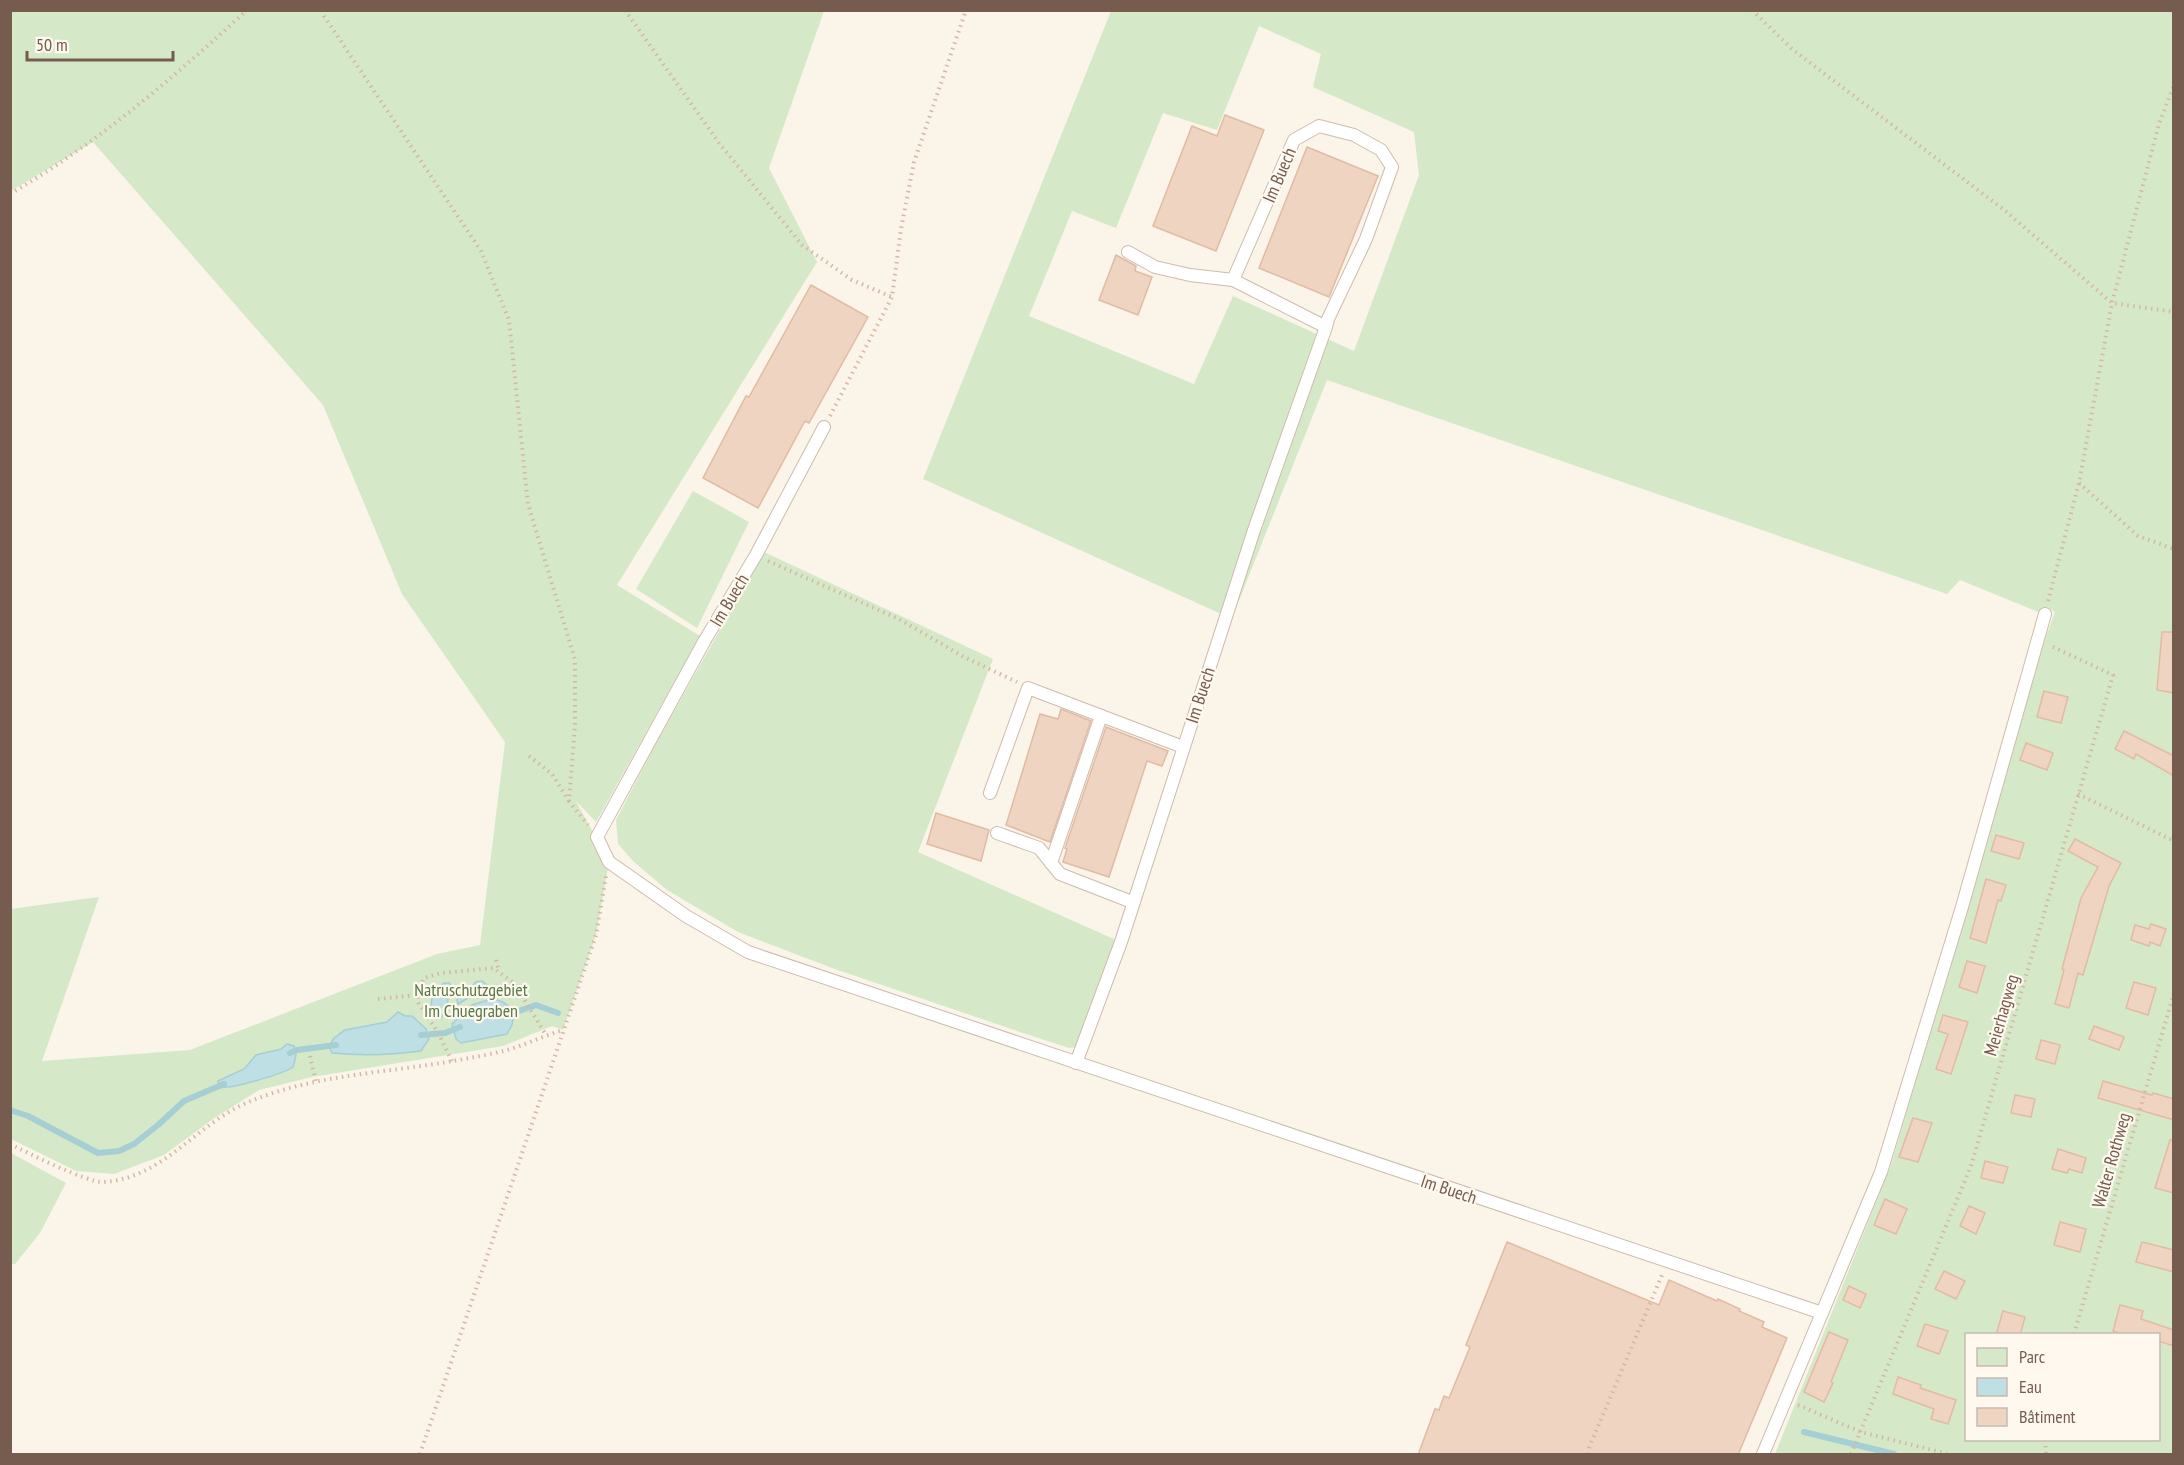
<svg xmlns="http://www.w3.org/2000/svg" width="2184" height="1465" font-family="'PT Sans Narrow',sans-serif">
  <style>
    .green { fill: #d5e9c8; fill-rule: evenodd }
    .water { fill: #bedfe4; stroke: #a5ced5; stroke-width: 1.5 }
    .lines { fill: none; stroke-linecap: round; stroke-linejoin: round }
    .stream { stroke: #a5ced5; stroke-width: 6 }
    .building { fill: #efd4c2; stroke: #e1bba3; stroke-width: 1.5 }
    .service-casing { stroke: #cdbcaf; stroke-width: 14 }
    .path { stroke: #d4b8a5; stroke-width: 4; stroke-dasharray: 1.5 4.5; stroke-linecap: butt }
    .service { stroke: #fff; stroke-width: 12 }
    .labels { text-anchor: middle; dominant-baseline: central; stroke-width: 4.5; stroke-linejoin: round; paint-order: stroke }
    .street-label { font-size: 18px; fill: #755c4e; stroke: #fef8ef }
    .park-label { font-size: 18px; fill: #557946; stroke: #fef8ef }
  </style>
  <rect width="100%" height="100%" fill="#fbf4e9"/>
  <g class="green">
    <polygon points="11,11 824,11 769,168 817,262 617,585 700,636 596,822 576,801 609,862 596,935 563,1030 552,1026 503,1046 312,1077 259,1090 213,1119 164,1155 114,1174 76,1171 11,1139 10,909 99,897 42,1061 190,1050 437,954 480,945 505,742 402,594 323,405 93,142 11,191"/>
    <path d="M 1111,11 L 2173,11 L 2173,1454 L 1775,1454 L 1891,1165 L 2042,648 L 2055,612 L 2047,607 L 2041,613 L 1960,580 L 1947,594 L 1327,380 L 1238,603 L 1233,608 L 1219,613 L 923,479 ZM 1259,26 L 1321,54 L 1313,87 L 1414,132 L 1419,175 L 1354,351 L 1233,296 L 1194,384 L 1029,316 L 1072,211 L 1116,228 L 1163,113 L 1217,130 ZM 1966,1334 L 2158,1334 L 2158,1440 L 1966,1440 Z"/>
    <polygon points="693,491 749,522 697,628 636,589"/>
    <polygon points="764,552 993,659 918,852 1116,940 1078,1047 1069,1048 1023,1033 832,968 738,932 667,890 634,862 618,844 616,820 660,736"/>
    <polygon points="11,1153 66,1183 40,1233 15,1264 10,1264"/>
  </g>
  <g class="water">
    <polygon points="482,981 491,988 489,992 468,998 458,1004 457,1000 463,990 469,989 476,982"/>
    <path d="M 444,983 L 449,983 L 455,990 L 448,998 L 447,1008 L 441,1018 L 433,1012 C 429,1000 432,990 444,983 Z"/>
    <path d="M 491,999 C 502,1000 508,1004 514,1013 L 512,1025 L 507,1034 L 461,1043 L 456,1039 L 452,1024 L 472,1005 Z"/>
    <path d="M 398,1012 L 405,1016 L 412,1016 L 426,1029 L 429,1039 L 421,1051 C 391,1055 363,1056 332,1053 L 329,1046 L 334,1038 L 345,1030 L 387,1022 Z"/>
    <path d="M 287,1044 L 294,1046 C 298,1053 295,1059 293,1067 C 283,1074 229,1090 219,1087 L 218,1081 L 244,1069 L 256,1055 L 281,1049 Z"/>
  </g>
  <g class="lines">
    <g class="stream">
      <polyline points="508,1015 536,1005 558,1013"/>
      <polyline points="421,1035 445,1033 460,1027"/>
      <polyline points="290,1053 297,1050 336,1045"/>
      <polyline points="10,1110 28,1116 98,1153 119,1151 134,1144 158,1125 184,1101 224,1084"/>
      <polyline points="1804,1432 1894,1454"/>
    </g>
  </g>
  <g class="building">
    <polygon points="1225,115 1264,130 1216,251 1153,226 1192,126 1217,136"/>
    <polygon points="1307,147 1378,176 1329,297 1259,268"/>
    <polygon points="1116,255 1136,266 1135,271 1152,277 1138,315 1099,300"/>
    <polygon points="811,285 868,317 809,423 805,421 758,508 703,478 746,396 749,397"/>
    <polygon points="2162,632 2174,632 2174,693 2157,690"/>
    <polygon points="2044,691 2068,697 2061,723 2037,717"/>
    <polygon points="1061,709 1091,721 1050,842 1006,825 1040,714 1058,719"/>
    <polygon points="1106,727 1168,751 1162,766 1147,761 1109,877 1063,862 1067,849 1065,848"/>
    <polygon points="2124,731 2174,756 2174,776 2136,754 2134,759 2115,749"/>
    <polygon points="2026,743 2053,753 2047,770 2020,760"/>
    <polygon points="936,813 989,830 981,861 927,844"/>
    <polygon points="1996,835 2024,843 2019,859 1991,851"/>
    <polygon points="2075,839 2121,863 2109,886 2083,975 2078,973 2069,1008 2055,1004 2064,970 2062,969 2081,898 2098,867 2068,851"/>
    <polygon points="1986,879 2006,885 2001,901 1998,900 1986,943 1970,938"/>
    <polygon points="2151,924 2166,929 2160,946 2150,942 2149,946 2131,940 2135,925 2149,929"/>
    <polygon points="1967,961 1985,966 1977,993 1959,987"/>
    <polygon points="2134,982 2156,988 2148,1015 2126,1008"/>
    <polygon points="1943,1015 1968,1022 1951,1074 1936,1069 1948,1034 1938,1031"/>
    <polygon points="2094,1026 2124,1037 2119,1050 2089,1039"/>
    <polygon points="2041,1040 2060,1045 2055,1064 2036,1059"/>
    <polygon points="2103,1081 2152,1095 2153,1093 2174,1099 2174,1120 2098,1098"/>
    <polygon points="2015,1095 2035,1099 2031,1117 2011,1113"/>
    <polygon points="1913,1118 1932,1123 1918,1162 1899,1157"/>
    <polygon points="2170,1140 2174,1140 2174,1193 2155,1188"/>
    <polygon points="2058,1149 2086,1158 2082,1173 2069,1169 2067,1173 2052,1169"/>
    <polygon points="1985,1161 2008,1167 2003,1183 1981,1178"/>
    <polygon points="1885,1199 1907,1209 1896,1234 1874,1225"/>
    <polygon points="1969,1206 1985,1213 1976,1234 1960,1226"/>
    <polygon points="2060,1222 2086,1229 2080,1252 2054,1245"/>
    <polygon points="1507,1242 1659,1305 1669,1280 1717,1301 1718,1299 1740,1309 1739,1311 1764,1322 1762,1327 1787,1338 1738,1455 1418,1455 1435,1409 1439,1410 1444,1396 1449,1398 1470,1347 1466,1345"/>
    <polygon points="2142,1242 2174,1250 2174,1272 2136,1262"/>
    <polygon points="1944,1271 1965,1281 1956,1299 1935,1289"/>
    <polygon points="1849,1286 1866,1294 1860,1308 1843,1300"/>
    <polygon points="2120,1305 2143,1311 2141,1319 2174,1330 2174,1346 2158,1341 2158,1335 2126,1335 2113,1331"/>
    <polygon points="2003,1311 2025,1317 2020,1335 1996,1335"/>
    <polygon points="1925,1324 1948,1331 1939,1354 1917,1346"/>
    <polygon points="1829,1332 1848,1340 1831,1382 1833,1383 1824,1402 1804,1392"/>
    <polygon points="1898,1377 1921,1385 1920,1388 1956,1400 1948,1424 1931,1419 1934,1409 1893,1394"/>
  </g>
  <g class="lines">
    <defs>
      <g id="service">
        <polyline points="1128,252 1155,267 1190,275 1233,280"/>
        <polyline points="824,427 756,555 705,640 597,837 609,862 686,916 748,952 1822,1313"/>
        <polyline points="990,793 1028,688 1183,747"/>
        <polyline points="997,833 1039,848 1060,874 1132,902"/>
        <polyline points="1051,863 1101,716"/>
        <polyline points="1076,1063 1121,942 1254,530 1326,327 1328,319 1366,239 1392,167 1381,150 1354,135 1319,126 1294,140 1233,280 1326,327"/>
        <polyline points="1763,1454 1881,1172 1962,907 2045,614"/>
      </g>
    </defs>
    <use href="#service" class="service-casing"/>
    <g class="path">
      <polyline points="323,10 324,16 481,251 509,320 528,504 575,660 575,726 569,801 588,825"/>
      <polyline points="625,10 719,143 802,245 852,280 892,297"/>
      <polyline points="1752,10 1792,49 2003,209 2112,303 2174,312"/>
      <path d="M 10,194 C 98,143 173,78 247,10"/>
      <polyline points="830,416 892,297 901,229 914,162 966,10"/>
      <polyline points="2079,483 2138,536 2174,549"/>
      <polyline points="768,561 899,619 964,657 1017,682"/>
      <polyline points="2048,601 2079,483 2112,303 2159,124 2174,85"/>
      <polyline points="529,756 552,774 569,801"/>
      <polyline points="2078,794 2174,841"/>
      <polyline points="496,960 499,971"/>
      <polyline points="378,999 417,995"/>
      <polyline points="310,1056 316,1082"/>
      <polyline points="452,1061 437,1031 417,1001 417,995 424,978 441,973 493,968 514,983 546,1035"/>
      <path d="M 10,1144 C 26,1152 88,1183 103,1182 C 161,1179 194,1127 244,1104 C 309,1075 385,1073 453,1061 C 470,1058 487,1055 503,1051 C 523,1046 543,1036 563,1030"/>
      <polyline points="2074,1334 2174,993"/>
      <polyline points="1798,1405 1861,1432 1948,1454"/>
      <polyline points="2045,1440 2046,1454"/>
      <polyline points="420,1454 596,935 606,876"/>
      <polyline points="1588,1454 1589,1448 1662,1275"/>
      <polyline points="1851,1454 1971,1166 2113,675 2051,646"/>
    </g>
    <use href="#service" class="service"/>
  </g>
  <g class="labels">
    <g class="street-label">
      <text transform="translate(1279 175) rotate(-67)">Im Buech</text>
      <text transform="translate(729 600) rotate(-59)">Im Buech</text>
      <text transform="translate(1200 695) rotate(-72)">Im Buech</text>
      <text transform="translate(2001 1015) rotate(-74)">Meierhagweg</text>
      <text transform="translate(2111 1160) rotate(-74)">Walter Rothweg</text>
      <text transform="translate(1449 1189) rotate(18)">Im Buech</text>
    </g>
    <g class="park-label">
      <text x="471" y="989">Natruschutzgebiet<tspan x="471" dy="21">Im Chuegraben</tspan></text>
    </g>
  </g>
  <rect width="2184" height="1465" fill="none" stroke="#755c4e" stroke-width="24"/>
  <rect x="1965" y="1333" width="195" height="108" fill="#fef8ef" stroke="#c7baaf" stroke-width="1.5"/>
  <rect x="1977" y="1348" width="30" height="18" fill="#d5e9c8" stroke="#c7baaf" stroke-width="1.5"/>
  <text x="2019" y="1363" font-size="18" fill="#755c4e">Parc</text>
  <rect x="1977" y="1378" width="30" height="18" fill="#bedfe4" stroke="#c7baaf" stroke-width="1.5"/>
  <text x="2019" y="1393" font-size="18" fill="#755c4e">Eau</text>
  <rect x="1977" y="1408" width="30" height="18" fill="#efd4c2" stroke="#c7baaf" stroke-width="1.5"/>
  <text x="2019" y="1423" font-size="18" fill="#755c4e">Bâtiment</text>
  <path d="M27 51v9h146v-9" fill="none" stroke="#755c4e" stroke-width="3"/>
  <text x="36" y="51" font-size="18" fill="#755c4e" stroke="#fef8ef" stroke-width="4.5" paint-order="stroke">50 m</text>
</svg>
